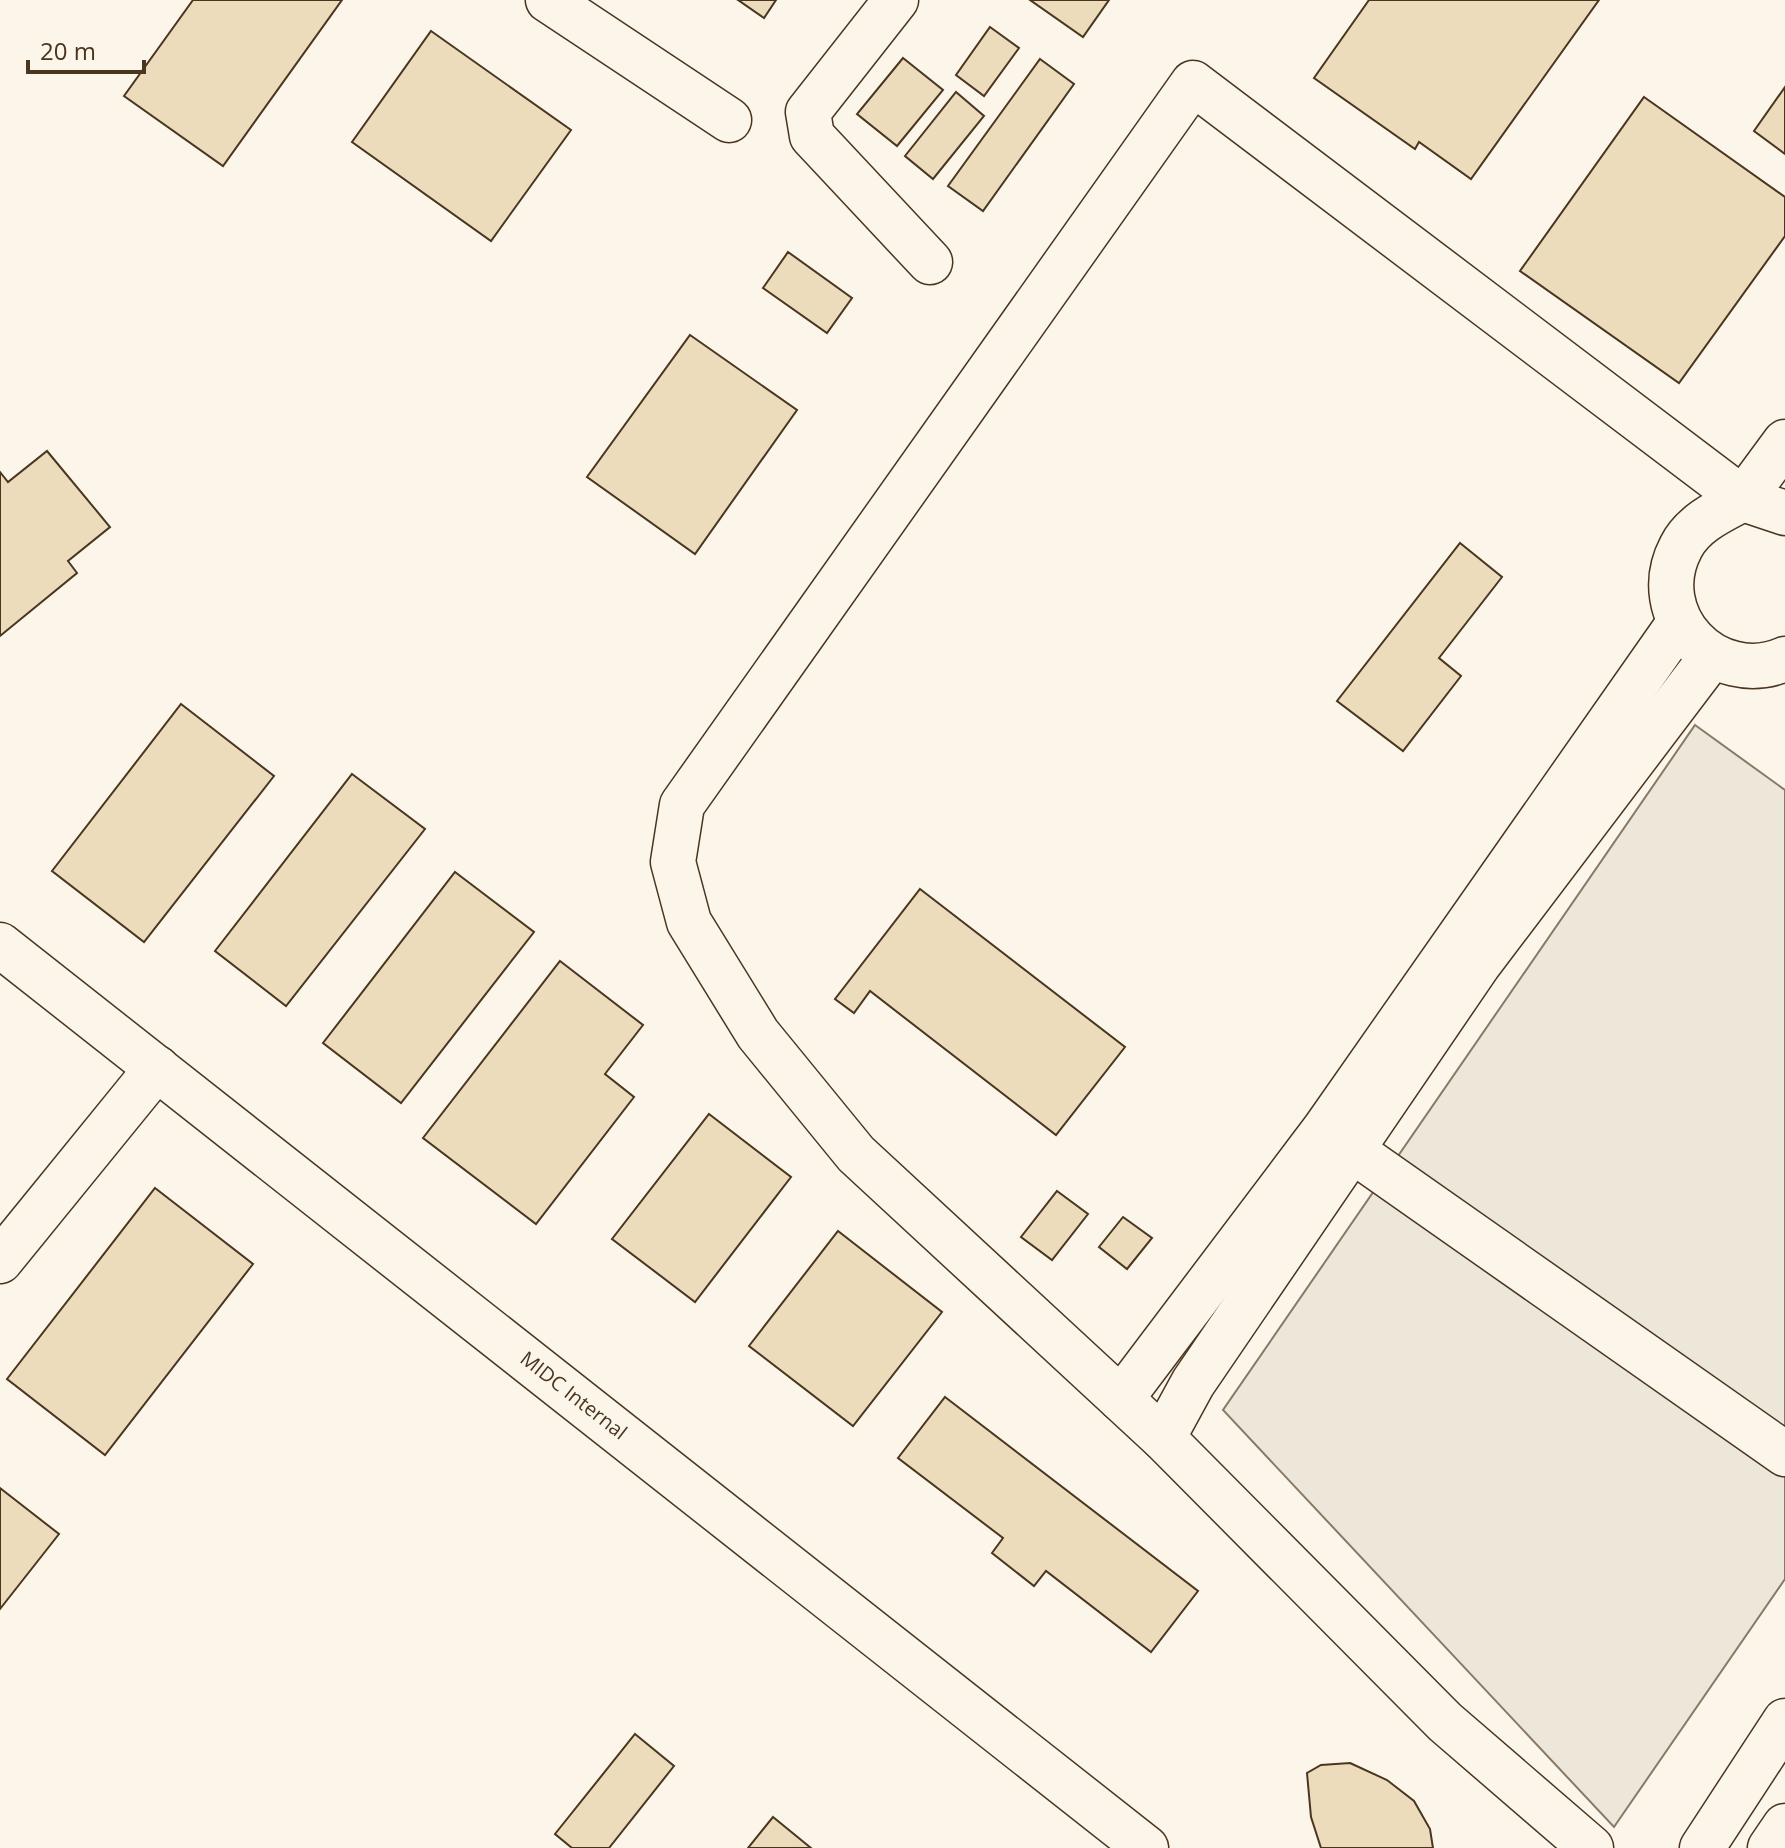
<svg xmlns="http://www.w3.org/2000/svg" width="1785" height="1848" font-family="'Open Sans',sans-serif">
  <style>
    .parking { fill: #ede7d9; stroke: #887966; stroke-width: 2 }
    .building { fill: #ecdcbc; stroke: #4a3520; stroke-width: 2 }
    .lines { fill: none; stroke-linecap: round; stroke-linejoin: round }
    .minor-casing { stroke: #4a3520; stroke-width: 47 }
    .minor { stroke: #fbf6e9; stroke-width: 44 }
    .labels { text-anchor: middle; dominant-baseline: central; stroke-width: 6; stroke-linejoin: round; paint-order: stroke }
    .street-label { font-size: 20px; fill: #4a3520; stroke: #fbf6e9 }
  </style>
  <rect width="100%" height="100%" fill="#fbf6e9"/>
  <polygon class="parking" points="1695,725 1785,790 1785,1579 1614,1827 1223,1410"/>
  <g class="building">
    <polygon points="193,0 342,0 223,166 124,96"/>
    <polygon points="738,0 776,0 764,18"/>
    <polygon points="1030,0 1109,0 1083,37"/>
    <polygon points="1369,0 1599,0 1471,179 1419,142 1415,149 1314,78"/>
    <polygon points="990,27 1019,48 984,96 956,75"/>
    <polygon points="431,31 571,130 491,241 352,142"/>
    <polygon points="903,58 943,90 897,146 857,114"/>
    <polygon points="1040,59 1074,84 983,211 948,186"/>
    <polygon points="1785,87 1785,154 1754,131"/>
    <polygon points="956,92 984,116 933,179 905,156"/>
    <polygon points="1644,97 1785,197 1785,236 1679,383 1520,271"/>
    <polygon points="788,252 852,298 827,333 763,288"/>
    <polygon points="690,335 797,410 695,554 587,477"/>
    <polygon points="47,451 110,527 68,561 77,573 0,636 0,472 8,482"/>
    <polygon points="1460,543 1502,577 1439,658 1461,676 1403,751 1337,701"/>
    <polygon points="181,704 274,776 144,942 52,871"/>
    <polygon points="352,774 425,829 286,1006 215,951"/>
    <polygon points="455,872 534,932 401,1103 323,1043"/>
    <polygon points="920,889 1125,1047 1056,1135 870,991 854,1013 835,999"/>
    <polygon points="560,961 643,1025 605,1074 634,1097 536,1224 423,1138"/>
    <polygon points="709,1114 791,1177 695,1302 612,1239"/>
    <polygon points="155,1188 253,1264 105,1455 7,1379"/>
    <polygon points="1057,1191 1088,1214 1052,1260 1021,1237"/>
    <polygon points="1123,1217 1152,1238 1127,1269 1099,1247"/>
    <polygon points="838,1231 942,1312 853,1426 749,1346"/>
    <polygon points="945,1397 1198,1591 1151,1652 1046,1571 1034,1586 992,1553 1003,1538 898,1458"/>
    <polygon points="0,1488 59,1534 0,1609"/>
    <polygon points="635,1734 674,1766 609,1848 572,1848 555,1834"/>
    <polygon points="1350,1763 1387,1780 1414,1801 1430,1829 1433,1848 1321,1848 1311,1817 1307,1773 1321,1765"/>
    <polygon points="773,1817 811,1848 748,1848"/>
  </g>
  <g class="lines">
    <defs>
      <g id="minor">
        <polyline points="548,0 729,120"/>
        <polyline points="896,0 808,112 812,136 930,262"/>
        <path d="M 1785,513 L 1743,499 C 1720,511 1693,523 1681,547 C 1645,615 1715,689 1785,659"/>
        <polyline points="0,945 1146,1848"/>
        <polyline points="1329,1134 1785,1454"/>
        <polyline points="0,1261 157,1068"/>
        <polyline points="1121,1399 1324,1130 1679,623"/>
        <polyline points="1163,1438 1193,1383 1478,965 1712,656"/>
        <polyline points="1591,1848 1445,1722 1163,1438 856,1154 758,1034 689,922 673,862 682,805 1193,83 1743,499 1785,442"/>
        <polyline points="1702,1848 1785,1721"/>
        <polyline points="1770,1848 1785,1826"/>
      </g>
    </defs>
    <use href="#minor" class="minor-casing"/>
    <use href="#minor" class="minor"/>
  </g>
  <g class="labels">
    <g class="street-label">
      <text transform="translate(574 1395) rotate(38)">MIDC Internal</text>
    </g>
  </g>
  <path d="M28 60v12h116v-12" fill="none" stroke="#4a3520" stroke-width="4"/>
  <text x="40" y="60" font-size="24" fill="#4a3520" stroke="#fbf6e9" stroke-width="6" paint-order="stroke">20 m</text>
</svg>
